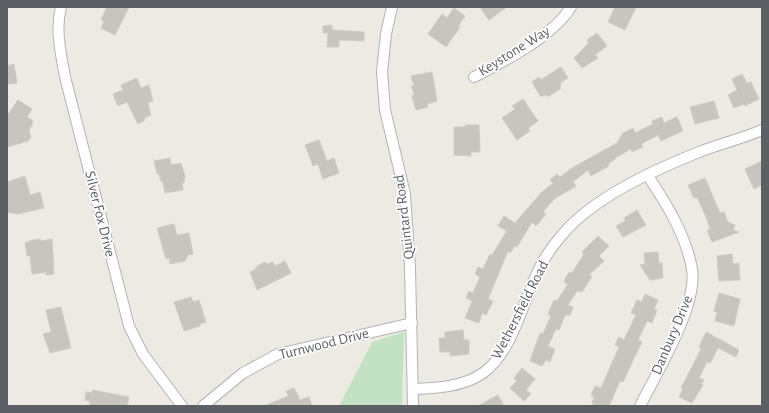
<svg xmlns="http://www.w3.org/2000/svg" width="769" height="413" font-family="'Alegreya Sans',sans-serif">
  <style>
    .green { fill: #c3e2c3 }
    .building { fill: #c8c5c0; stroke: #d1ccc3 }
    .lines { fill: none; stroke-linecap: round; stroke-linejoin: round }
    .minor-casing { stroke: #b1b4b7; stroke-width: 12 }
    .minor { stroke: #fff; stroke-width: 10 }
    .labels { text-anchor: middle; dominant-baseline: central; stroke-width: 3.5; stroke-linejoin: round; paint-order: stroke }
    .street-label { font-size: 15px; fill: #5c5f63; stroke: #fff }
  </style>
  <rect width="100%" height="100%" fill="#edeae4"/>
  <polygon class="green" points="404,332 402,406 339,406 372,342"/>
  <g class="building">
    <polygon points="107,7 129,7 115,35 101,28 104,21 101,20"/>
    <polygon points="480,7 507,7 489,20"/>
    <polygon points="615,7 636,7 625,30 608,22"/>
    <polygon points="454,8 465,16 458,26 460,27 446,47 428,34 442,14 447,18"/>
    <polygon points="332,25 332,30 364,32 364,41 339,40 339,47 327,47 328,33 323,33 323,26"/>
    <polygon points="597,33 607,46 595,55 598,58 582,68 574,58 589,43 587,40"/>
    <polygon points="14,64 17,83 7,84 7,66"/>
    <polygon points="561,67 568,78 561,82 560,89 549,96 544,95 541,97 532,82 539,77 541,80"/>
    <polygon points="432,72 437,101 427,104 428,107 416,110 412,97 414,94 411,86 414,86 411,76"/>
    <polygon points="742,74 747,83 751,82 759,99 745,106 744,104 734,108 728,95 737,90 732,79"/>
    <polygon points="137,78 141,88 149,85 153,101 148,103 151,115 144,118 145,120 138,124 127,102 118,106 113,94 123,90 121,85"/>
    <polygon points="523,99 538,121 528,128 530,131 517,140 502,118 515,109 512,106"/>
    <polygon points="18,100 32,109 27,117 32,120 33,123 29,130 31,137 28,141 7,147 7,116"/>
    <polygon points="714,101 719,118 695,124 690,107"/>
    <polygon points="662,117 664,123 677,117 683,131 661,141 658,135 641,144 643,147 632,152 631,149 615,158 615,159 608,164 609,166 591,176 588,170 573,182 576,186 554,199 543,212 546,214 536,226 532,222 517,247 515,246 510,253 508,251 488,299 493,301 486,315 482,313 479,323 465,318 472,301 466,298 469,291 473,293 480,277 475,274 478,267 483,269 490,254 492,255 507,231 498,226 504,216 515,223 541,193 553,183 550,180 557,174 560,177 572,168 617,143 623,133 633,128 635,133 653,124 652,121"/>
    <polygon points="465,125 479,125 480,152 471,152 471,156 454,155 454,127 465,127"/>
    <polygon points="319,140 327,161 334,158 339,173 323,179 318,164 313,166 305,145"/>
    <polygon points="170,158 171,165 181,163 185,176 184,183 182,183 183,190 165,193 163,182 161,181 159,174 157,174 154,161"/>
    <polygon points="762,161 762,185 754,189 745,169"/>
    <polygon points="25,176 30,195 40,192 44,208 17,214 7,212 7,182"/>
    <polygon points="705,178 720,213 724,212 728,222 735,225 733,230 739,232 712,242 707,230 710,229 707,219 697,197 694,198 688,185"/>
    <polygon points="637,210 646,225 623,237 616,226 625,221 624,218"/>
    <polygon points="174,224 177,235 189,233 193,254 188,255 185,261 170,264 169,258 166,259 157,228"/>
    <polygon points="598,236 609,246 599,256 604,261 589,275 592,276 582,292 577,291 568,305 573,307 570,315 565,315 559,330 556,329 548,346 555,349 550,362 546,360 542,366 530,361 540,333 543,334 551,316 548,314 554,300 557,301 568,284 564,282 567,275 570,272 572,273 584,254 582,252"/>
    <polygon points="40,239 41,241 52,239 54,274 46,275 46,272 32,274 30,256 27,256 25,243 32,240"/>
    <polygon points="658,252 659,263 662,263 663,278 650,280 640,265 645,264 644,253"/>
    <polygon points="732,254 733,264 739,263 740,280 719,281 717,256"/>
    <polygon points="285,261 291,273 257,290 250,272 255,270 257,266 265,262 267,264 273,262 275,266"/>
    <polygon points="719,293 740,299 734,326 715,321 717,312 714,311"/>
    <polygon points="645,294 658,300 654,309 657,310 652,323 647,321 638,340 642,342 635,356 623,382 620,381 609,406 593,406 594,404 592,403 594,397 591,395 595,386 601,388 619,347 615,345 619,337 624,340 636,315 631,313 637,300 642,302"/>
    <polygon points="191,297 193,302 199,300 206,322 200,324 200,326 184,331 174,302"/>
    <polygon points="61,307 71,348 50,353 43,334 51,332 46,310"/>
    <polygon points="463,330 464,340 469,340 469,354 450,356 450,352 440,352 439,338 445,338 445,332"/>
    <polygon points="706,332 739,350 736,357 718,348 710,363 707,362 699,378 704,380 701,384 703,385 692,403 679,397 683,389 681,388 699,353 701,348 699,347"/>
    <polygon points="522,368 535,379 526,390 531,394 524,401 510,388 517,381 514,378"/>
    <polygon points="294,388 300,400 309,397 312,406 264,406 288,396 286,391"/>
    <polygon points="92,390 129,397 127,406 89,406 90,401 85,400 86,392 92,393"/>
    <polygon points="498,395 504,406 478,406"/>
  </g>
  <g class="lines">
    <defs>
      <g id="minor">
        <path d="M 61,7 C 55,30 61,54 65,77 L 129,326 L 143,354 L 182,406"/>
        <polyline points="392,7 386,34 382,72 385,110 405,194 410,268 413,406"/>
        <path d="M 474,77 C 505,61 552,37 571,7"/>
        <path d="M 413,389 C 437,388 463,387 483,373 C 514,351 523,299 540,267 C 550,247 569,225 586,212 C 619,186 660,168 699,152 C 720,144 741,139 762,130"/>
        <polyline points="203,406 243,373 278,354 412,323"/>
        <path d="M 640,406 C 657,372 698,306 692,269 C 686,235 666,203 648,176"/>
      </g>
    </defs>
    <use href="#minor" class="minor-casing"/>
    <use href="#minor" class="minor"/>
  </g>
  <g class="labels">
    <g class="street-label">
      <text transform="translate(514 51) rotate(-32)">Keystone Way</text>
      <text transform="translate(100 214) rotate(76)">Silver Fox Drive</text>
      <text transform="translate(404 217) rotate(-97)">Quintard Road</text>
      <text transform="translate(520 310) rotate(-63)">Wethersfield Road</text>
      <text transform="translate(672 335) rotate(-67)">Danbury Drive</text>
      <text transform="translate(324 344) rotate(-14)">Turnwood Drive</text>
    </g>
  </g>
  <rect width="769" height="413" fill="none" stroke="#5c5f63" stroke-width="16"/>
</svg>
